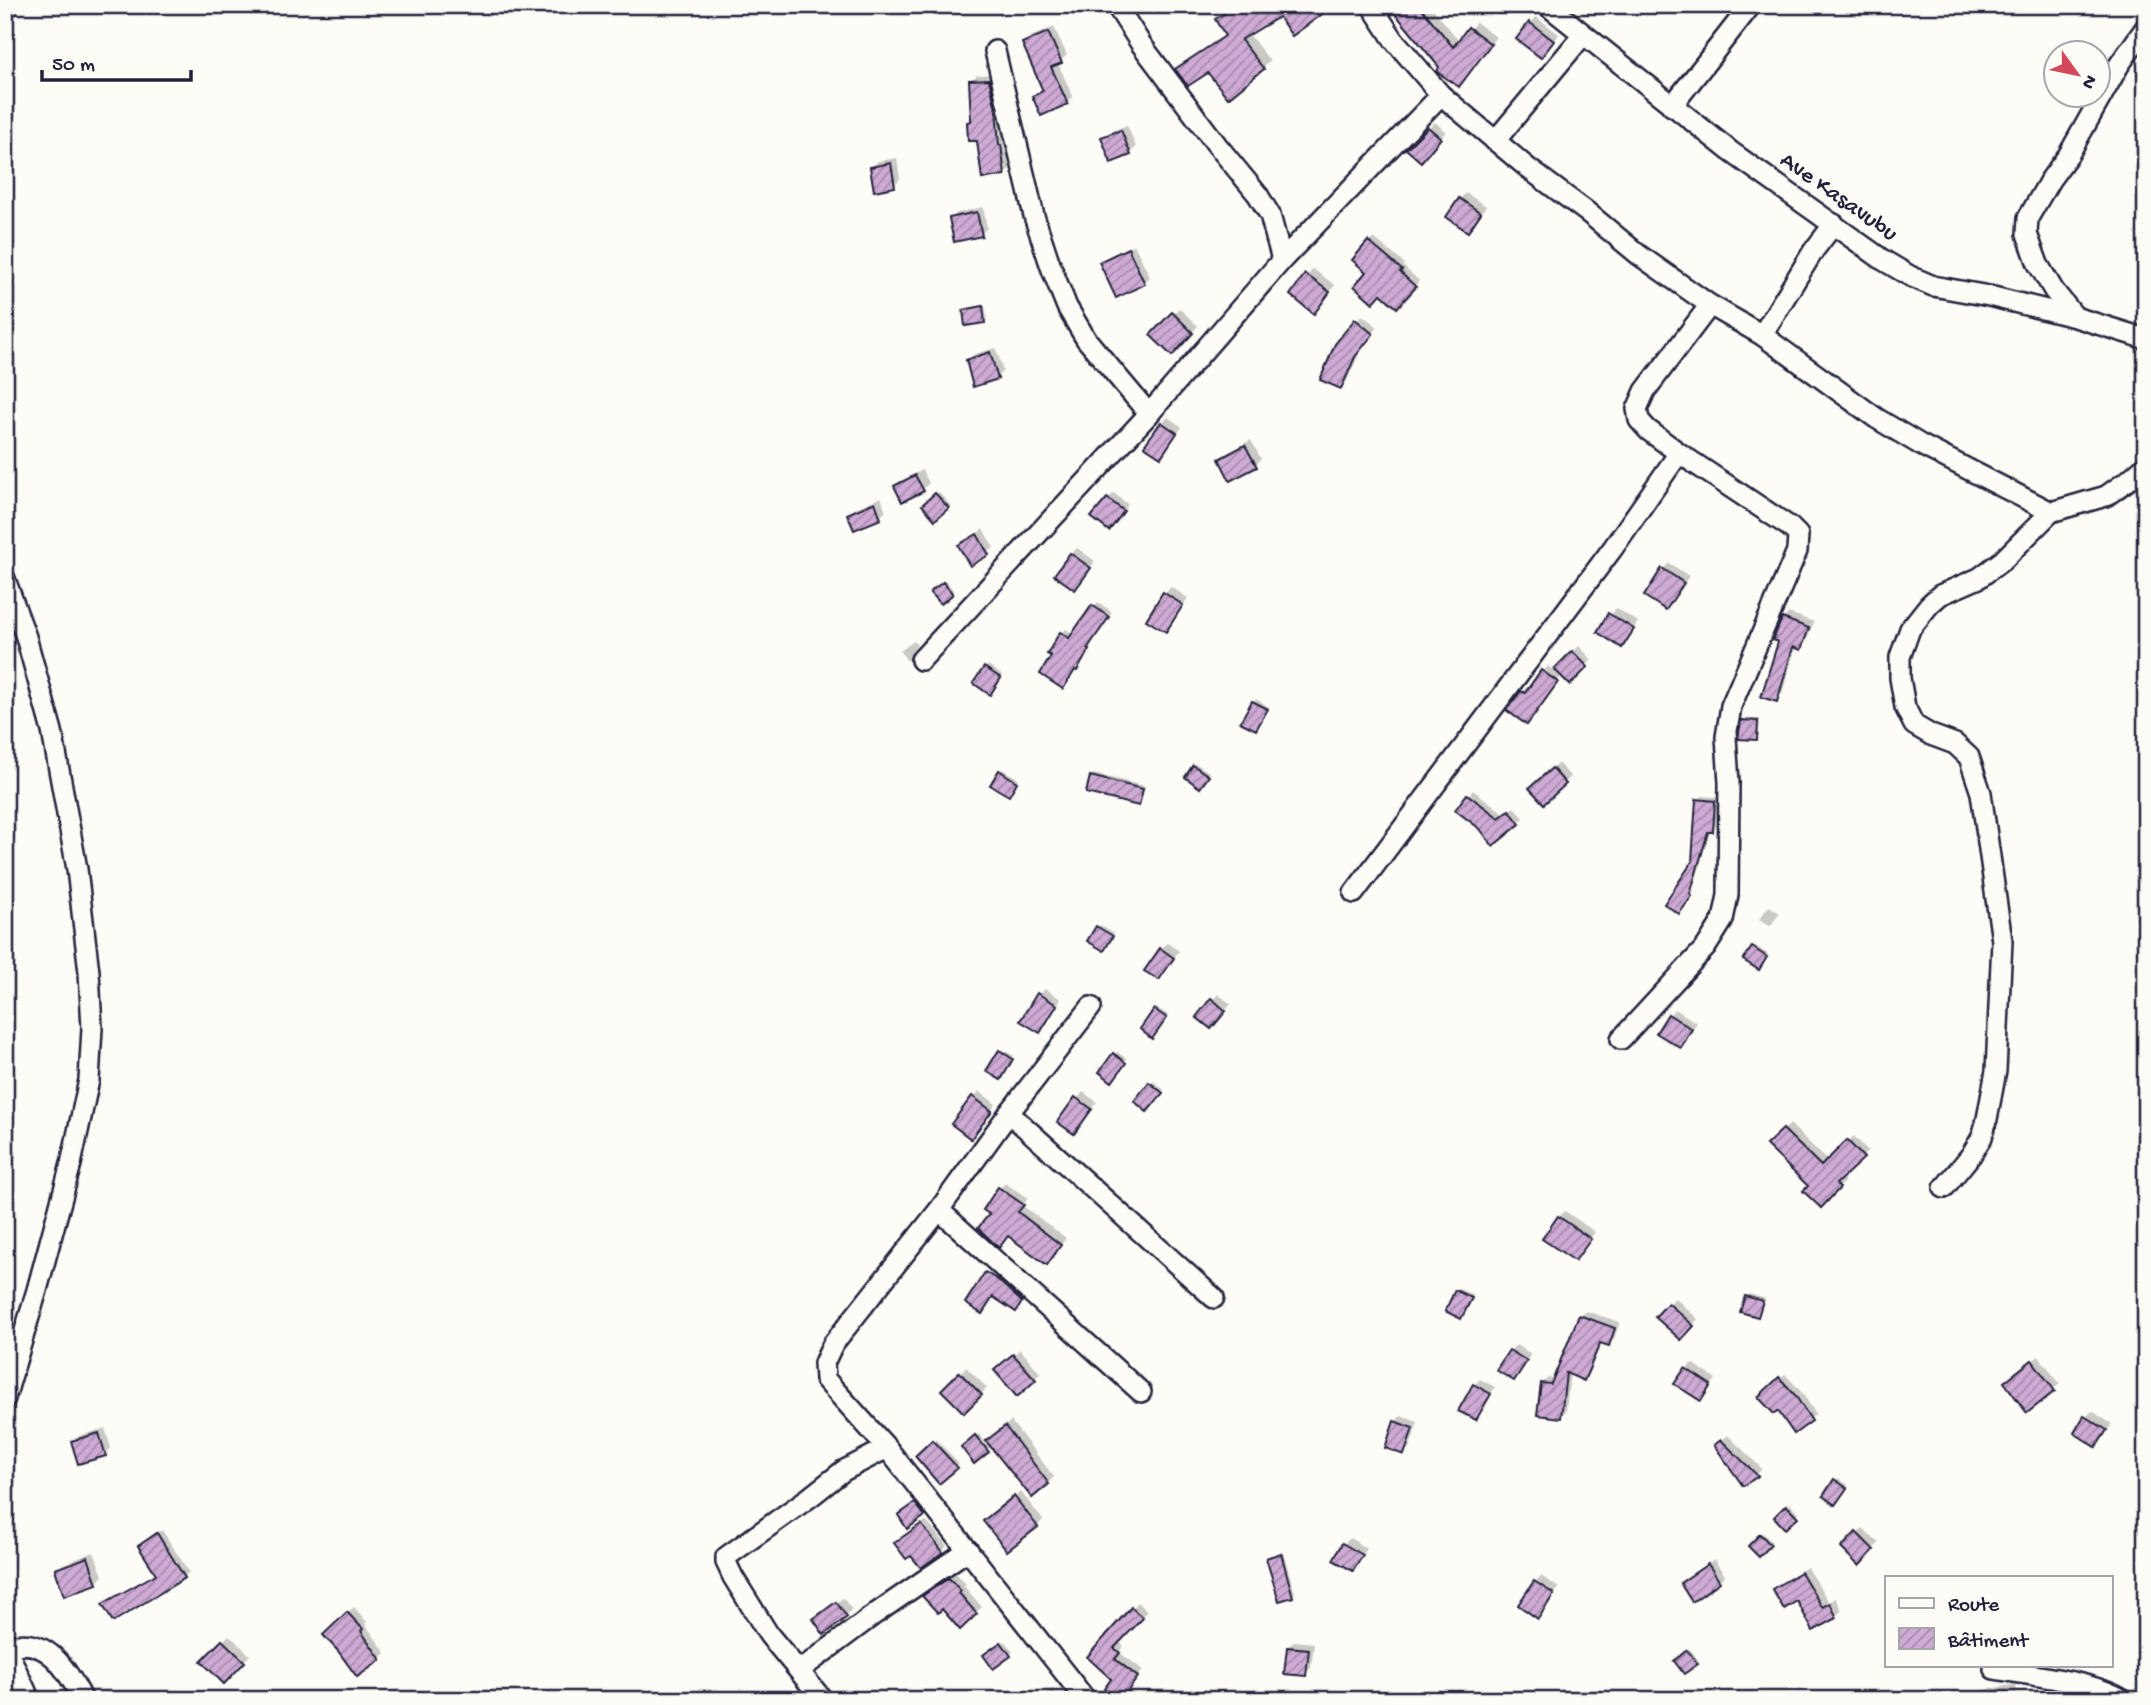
<svg xmlns="http://www.w3.org/2000/svg" width="2151" height="1705" font-family="'Gochi Hand',sans-serif">
  <style>
    .shadow { fill: #0003 }
    .building { fill: url(#building-hatch); stroke: #22223b; stroke-width: 2 }
    .lines { fill: none; stroke-linecap: round; stroke-linejoin: round }
    .minor-casing { stroke: #22223b; stroke-width: 24 }
    .secondary-casing { stroke: #22223b; stroke-width: 33 }
    .minor { stroke: #fdfcf7; stroke-width: 19 }
    .secondary { stroke: #fdfcf7; stroke-width: 28 }
    .labels { text-anchor: middle; dominant-baseline: central; stroke-width: 6; stroke-linejoin: round; paint-order: stroke }
    .street-label { font-size: 24px; fill: #22223b; stroke: #fdfcf7 }
  </style>
  <defs>
    <pattern id="building-hatch" width="6" height="6" patternUnits="userSpaceOnUse" patternTransform="scale(1.75)"><rect width="6" height="6" fill="#ceaad4"/><path d="M-1 1l2-2M0 6l6-6M5 7l2-2" fill="none" stroke="#a78aad"/></pattern>
  </defs>
  <rect width="100%" height="100%" fill="#fdfcf7"/>
  <filter id="ink" filterUnits="userSpaceOnUse"><feTurbulence type="fractalNoise" baseFrequency=".0143" numOctaves="2"/><feDisplacementMap in="SourceGraphic" scale="14" xChannelSelector="R" yChannelSelector="G"/><feConvolveMatrix kernelMatrix="1 2 1 2 8 2 1 2 1" color-interpolation-filters="sRGB"/></filter>
  <g filter="url(#ink)">
    <g class="shadow">
      <polygon points="1236,5 1328,5 1279,15 1248,33 1270,61 1263,68 1208,71 1178,69 1184,62 1226,35 1217,19"/>
      <polygon points="1391,5 1430,5 1460,42 1476,22 1496,37 1464,79 1441,67"/>
      <polygon points="1536,17 1559,34 1547,50 1518,39"/>
      <polygon points="1054,27 1067,55 1058,63 1073,97 1067,103 1034,96 1044,88 1024,43 1030,37"/>
      <polygon points="995,74 1002,113 1004,140 1007,140 1011,168 1004,174 969,122 972,119 971,81 977,75"/>
      <polygon points="1435,122 1446,132 1426,154 1408,149"/>
      <polygon points="1127,125 1136,147 1130,153 1103,138 1109,132"/>
      <polygon points="897,158 900,179 894,185 872,167 878,161"/>
      <polygon points="1466,193 1486,206 1468,230 1460,199"/>
      <polygon points="983,207 987,228 981,234 951,219 957,213"/>
      <polygon points="1374,238 1405,264 1403,266 1419,281 1397,306 1368,272 1355,260"/>
      <polygon points="1134,244 1150,277 1144,283 1101,263 1107,257"/>
      <polygon points="1313,269 1335,285 1320,305 1292,295"/>
      <polygon points="985,305 987,318 984,321 965,310 967,308"/>
      <polygon points="1179,308 1198,326 1171,354 1152,335"/>
      <polygon points="1362,315 1378,327 1361,349 1347,381 1341,387 1356,321"/>
      <polygon points="996,348 1003,371 997,377 968,360 974,354"/>
      <polygon points="1168,417 1182,427 1161,455 1162,423"/>
      <polygon points="1251,440 1261,459 1256,465 1221,459 1227,453"/>
      <polygon points="922,470 929,483 923,489 896,486 902,481"/>
      <polygon points="939,492 950,505 935,518 924,505"/>
      <polygon points="1114,493 1128,505 1115,523 1108,499"/>
      <polygon points="881,497 886,511 880,517 855,528 849,514 855,508"/>
      <polygon points="983,529 994,548 971,564 960,546"/>
      <polygon points="1077,548 1095,561 1081,582 1071,554"/>
      <polygon points="1669,563 1689,576 1666,608 1663,569"/>
      <polygon points="946,581 954,591 941,602 933,592"/>
      <polygon points="1171,587 1188,598 1166,630 1165,593"/>
      <polygon points="1098,602 1112,612 1090,644 1092,645 1081,665 1063,686 1053,655 1061,634 1066,629 1074,634"/>
      <polygon points="1616,608 1638,622 1621,646 1599,632"/>
      <polygon points="1789,613 1814,622 1806,642 1800,648 1796,646 1782,694 1776,700 1780,641 1783,619"/>
      <polygon points="914,641 917,645 911,653 911,657 907,661 900,651"/>
      <polygon points="1579,646 1592,660 1570,682 1562,675 1532,718 1522,692 1527,687 1530,689 1548,666 1554,671"/>
      <polygon points="988,665 1002,675 992,690 975,683"/>
      <polygon points="1256,699 1269,707 1256,728 1253,702"/>
      <polygon points="1745,719 1760,719 1759,735 1756,738 1743,721"/>
      <polygon points="1558,763 1571,777 1544,802 1532,788"/>
      <polygon points="1197,764 1210,773 1202,784 1194,767"/>
      <polygon points="1002,769 1019,779 1011,792 1000,771"/>
      <polygon points="1094,774 1145,786 1141,802 1138,804 1091,776"/>
      <polygon points="1473,790 1505,814 1514,807 1524,818 1494,843 1481,827 1458,810"/>
      <polygon points="1702,796 1718,797 1716,826 1710,830 1693,890 1694,891 1683,908 1694,862 1698,800"/>
      <polygon points="1769,906 1780,913 1770,926 1759,919"/>
      <polygon points="1100,925 1114,933 1106,947 1089,941"/>
      <polygon points="1167,943 1179,951 1164,972 1161,949"/>
      <polygon points="1755,946 1768,954 1761,965 1753,948"/>
      <polygon points="1045,989 1061,999 1046,1025 1040,1031 1039,995"/>
      <polygon points="1218,994 1231,1004 1217,1021 1213,1000"/>
      <polygon points="1157,1008 1168,1015 1155,1034 1155,1010"/>
      <polygon points="1675,1009 1697,1023 1680,1045 1669,1015"/>
      <polygon points="1002,1049 1014,1056 1003,1075 1000,1051"/>
      <polygon points="1117,1052 1127,1059 1114,1078 1101,1072"/>
      <polygon points="1153,1081 1164,1090 1147,1110 1136,1101"/>
      <polygon points="979,1091 996,1104 977,1131 954,1124"/>
      <polygon points="1083,1092 1097,1102 1074,1132 1060,1121"/>
      <polygon points="1790,1124 1828,1161 1854,1136 1868,1151 1841,1178 1845,1181 1821,1205 1810,1186 1769,1145"/>
      <polygon points="1005,1183 1028,1198 1023,1206 1066,1238 1053,1257 991,1214 999,1189"/>
      <polygon points="1565,1211 1595,1232 1580,1253 1559,1217"/>
      <polygon points="991,1268 1026,1296 1016,1310 993,1296 967,1302"/>
      <polygon points="1459,1289 1473,1295 1463,1314 1457,1291"/>
      <polygon points="1749,1294 1765,1299 1758,1315 1747,1297"/>
      <polygon points="1675,1298 1698,1319 1687,1332 1657,1317"/>
      <polygon points="1586,1311 1620,1322 1614,1339 1608,1344 1602,1342 1589,1373 1583,1379 1570,1373 1566,1411 1560,1416 1543,1383 1548,1378 1555,1379 1581,1316"/>
      <polygon points="1516,1345 1531,1354 1514,1379 1510,1351"/>
      <polygon points="1020,1349 1040,1373 1035,1379 1003,1365"/>
      <polygon points="2039,1356 2060,1384 2027,1410 2012,1376"/>
      <polygon points="1692,1363 1716,1379 1701,1399 1686,1369"/>
      <polygon points="966,1367 987,1388 964,1410 943,1390"/>
      <polygon points="1785,1374 1800,1390 1816,1414 1794,1431 1778,1408 1760,1397"/>
      <polygon points="1480,1379 1495,1387 1481,1412 1475,1418 1474,1385"/>
      <polygon points="2092,1411 2112,1424 2096,1444 2086,1417"/>
      <polygon points="1401,1416 1418,1422 1410,1447 1404,1453 1395,1422"/>
      <polygon points="1011,1421 1054,1477 1048,1483 992,1446 975,1461 963,1447 979,1434 986,1443"/>
      <polygon points="105,1428 111,1448 105,1454 73,1442 79,1436"/>
      <polygon points="1728,1435 1762,1469 1756,1475 1716,1445"/>
      <polygon points="936,1439 959,1464 939,1481 917,1456"/>
      <polygon points="1838,1478 1848,1485 1837,1500 1825,1496"/>
      <polygon points="1021,1492 1043,1520 1037,1526 991,1515"/>
      <polygon points="922,1499 930,1509 908,1526 906,1510"/>
      <polygon points="1790,1504 1799,1513 1785,1526 1777,1517"/>
      <polygon points="926,1521 947,1546 942,1551 911,1553 901,1538"/>
      <polygon points="1863,1528 1879,1543 1859,1563 1844,1548"/>
      <polygon points="162,1530 189,1572 184,1577 105,1605 110,1600 158,1572 145,1541"/>
      <polygon points="1763,1533 1772,1542 1759,1555 1750,1546"/>
      <polygon points="1350,1538 1367,1549 1352,1569 1344,1544"/>
      <polygon points="94,1552 103,1576 97,1582 65,1594 57,1570 63,1564"/>
      <polygon points="1283,1552 1295,1593 1292,1596 1268,1558"/>
      <polygon points="1714,1560 1725,1575 1719,1581 1688,1578"/>
      <polygon points="1807,1567 1829,1602 1836,1598 1842,1610 1836,1616 1814,1628 1798,1598 1774,1589 1780,1584"/>
      <polygon points="956,1573 966,1584 964,1586 982,1607 960,1627 931,1591"/>
      <polygon points="1541,1576 1559,1588 1538,1616 1535,1582"/>
      <polygon points="843,1598 852,1610 824,1632 821,1614"/>
      <polygon points="1138,1602 1147,1611 1119,1641 1124,1646 1119,1652 1143,1670 1126,1693 1114,1678 1089,1657"/>
      <polygon points="354,1607 367,1622 365,1624 386,1653 380,1658 325,1635"/>
      <polygon points="229,1635 250,1655 224,1682 203,1661"/>
      <polygon points="1005,1641 1013,1652 993,1667 988,1653"/>
      <polygon points="1294,1641 1314,1643 1311,1668 1305,1674 1288,1647"/>
      <polygon points="1690,1649 1699,1661 1697,1663 1676,1661"/>
      <polygon points="2016,1684 2017,1697 2014,1699 1966,1700 1965,1696 1968,1693"/>
      <polygon points="1052,1689 1061,1700 1039,1700"/>
    </g>
    <g class="building">
      <polygon points="1238,5 1335,5 1292,36 1279,17 1241,40 1264,69 1228,98 1208,73 1188,86 1175,69 1225,36 1215,19"/>
      <polygon points="1388,5 1419,5 1453,47 1468,27 1491,44 1459,87 1437,72 1439,67"/>
      <polygon points="1529,22 1554,41 1541,58 1516,39"/>
      <polygon points="1048,32 1062,63 1051,67 1068,104 1041,116 1032,96 1043,91 1022,43"/>
      <polygon points="989,79 996,109 999,145 1001,145 1005,175 982,179 977,141 968,141 967,122 971,121 969,80"/>
      <polygon points="1428,127 1441,138 1421,162 1406,149"/>
      <polygon points="1121,130 1131,155 1111,163 1101,137"/>
      <polygon points="891,163 895,187 874,191 870,167"/>
      <polygon points="1459,198 1481,213 1468,232 1446,217"/>
      <polygon points="977,212 982,236 954,242 949,218"/>
      <polygon points="1368,241 1402,270 1400,272 1416,287 1397,308 1381,294 1373,303 1354,286 1366,272 1352,260"/>
      <polygon points="1128,248 1145,284 1116,298 1099,262"/>
      <polygon points="1305,274 1330,292 1314,314 1290,295"/>
      <polygon points="983,306 985,323 965,326 963,310"/>
      <polygon points="1172,312 1193,333 1172,356 1150,335"/>
      <polygon points="1355,319 1373,334 1355,357 1341,389 1320,380 1335,344"/>
      <polygon points="990,352 998,379 973,387 966,360"/>
      <polygon points="1161,422 1177,433 1161,457 1144,446"/>
      <polygon points="1245,445 1257,467 1230,481 1219,459"/>
      <polygon points="915,475 924,491 902,502 894,486"/>
      <polygon points="935,493 949,508 935,520 922,505"/>
      <polygon points="1107,498 1124,511 1109,531 1091,517"/>
      <polygon points="875,502 881,519 854,530 847,514"/>
      <polygon points="977,534 989,555 970,566 958,545"/>
      <polygon points="1070,553 1091,568 1075,590 1054,575"/>
      <polygon points="1662,568 1684,583 1666,610 1644,596"/>
      <polygon points="943,582 953,594 941,604 930,592"/>
      <polygon points="1163,592 1183,605 1166,632 1146,620"/>
      <polygon points="1092,605 1109,617 1087,649 1089,650 1077,671 1075,670 1063,689 1040,674 1051,656 1047,654 1060,632 1069,638"/>
      <polygon points="1608,613 1634,629 1622,648 1597,632"/>
      <polygon points="1782,618 1809,628 1801,650 1793,647 1777,702 1761,697 1778,642 1773,640"/>
      <polygon points="1572,651 1588,667 1570,685 1554,669"/>
      <polygon points="984,667 1001,678 990,695 973,683"/>
      <polygon points="1541,670 1558,682 1527,725 1506,710 1521,691 1525,693"/>
      <polygon points="1252,701 1268,709 1256,730 1240,722"/>
      <polygon points="1741,720 1758,721 1757,740 1738,739"/>
      <polygon points="1193,765 1209,776 1200,788 1185,777"/>
      <polygon points="1552,768 1566,784 1544,804 1529,788"/>
      <polygon points="999,770 1017,782 1009,796 990,785"/>
      <polygon points="1090,776 1143,789 1139,806 1086,793"/>
      <polygon points="1467,794 1499,818 1509,810 1520,824 1493,846 1480,829 1455,810"/>
      <polygon points="1696,799 1715,801 1713,832 1708,832 1690,894 1692,896 1679,914 1664,904 1692,862"/>
      <polygon points="1096,926 1113,936 1104,951 1087,941"/>
      <polygon points="1752,947 1767,957 1759,970 1743,960"/>
      <polygon points="1160,948 1174,958 1159,980 1144,971"/>
      <polygon points="1037,993 1057,1005 1040,1033 1020,1021"/>
      <polygon points="1211,998 1226,1011 1211,1029 1196,1017"/>
      <polygon points="1154,1009 1167,1018 1152,1039 1140,1029"/>
      <polygon points="1668,1014 1692,1029 1681,1048 1656,1033"/>
      <polygon points="999,1050 1013,1059 1001,1080 986,1071"/>
      <polygon points="1113,1053 1126,1063 1112,1082 1099,1072"/>
      <polygon points="1149,1082 1163,1093 1147,1112 1134,1101"/>
      <polygon points="972,1096 992,1111 971,1139 951,1124"/>
      <polygon points="1075,1097 1092,1109 1074,1134 1057,1122"/>
      <polygon points="1783,1129 1821,1166 1847,1140 1864,1158 1836,1184 1840,1188 1821,1208 1803,1191 1808,1186 1766,1145"/>
      <polygon points="998,1187 1024,1205 1018,1212 1061,1245 1047,1265 1008,1236 999,1248 978,1228 989,1214 983,1210"/>
      <polygon points="1558,1216 1591,1239 1575,1261 1542,1239"/>
      <polygon points="985,1272 998,1280 1022,1302 1016,1312 993,1297 982,1314 965,1303"/>
      <polygon points="1455,1290 1472,1298 1461,1319 1445,1311"/>
      <polygon points="1745,1296 1763,1301 1758,1317 1740,1312"/>
      <polygon points="1668,1303 1694,1326 1681,1340 1655,1317"/>
      <polygon points="1579,1315 1615,1328 1609,1346 1600,1343 1584,1381 1566,1373 1561,1418 1537,1415 1541,1383 1551,1384"/>
      <polygon points="1509,1350 1527,1361 1514,1381 1496,1370"/>
      <polygon points="1013,1354 1036,1380 1017,1397 994,1370"/>
      <polygon points="2032,1360 2055,1391 2027,1413 2004,1382"/>
      <polygon points="1685,1368 1711,1385 1701,1401 1674,1384"/>
      <polygon points="959,1372 982,1395 964,1413 941,1390"/>
      <polygon points="1779,1377 1795,1395 1812,1421 1794,1434 1778,1411 1774,1414 1758,1397"/>
      <polygon points="1473,1384 1491,1394 1476,1420 1458,1411"/>
      <polygon points="2084,1416 2107,1430 2096,1447 2074,1433"/>
      <polygon points="1394,1421 1413,1428 1404,1455 1385,1448"/>
      <polygon points="1005,1426 1049,1484 1032,1498 986,1441"/>
      <polygon points="99,1433 106,1456 78,1464 71,1441"/>
      <polygon points="975,1435 989,1452 974,1464 961,1447"/>
      <polygon points="932,1440 958,1468 939,1484 915,1456"/>
      <polygon points="1721,1440 1758,1476 1743,1486 1714,1445"/>
      <polygon points="1834,1479 1847,1488 1835,1505 1823,1496"/>
      <polygon points="1014,1496 1038,1527 1007,1551 983,1521"/>
      <polygon points="915,1503 925,1516 907,1529 898,1515"/>
      <polygon points="1786,1505 1798,1517 1785,1529 1774,1517"/>
      <polygon points="921,1524 943,1552 921,1568 911,1556 906,1559 894,1543"/>
      <polygon points="1856,1532 1874,1550 1859,1566 1841,1548"/>
      <polygon points="157,1533 185,1578 113,1622 102,1604 156,1574 138,1546"/>
      <polygon points="1760,1534 1771,1545 1759,1557 1748,1546"/>
      <polygon points="1342,1543 1363,1555 1353,1571 1333,1560"/>
      <polygon points="1281,1553 1293,1597 1279,1601 1266,1558"/>
      <polygon points="88,1557 97,1584 64,1596 55,1569"/>
      <polygon points="1708,1564 1720,1582 1692,1602 1680,1583"/>
      <polygon points="1801,1572 1822,1607 1830,1603 1837,1618 1813,1631 1797,1601 1784,1609 1772,1589"/>
      <polygon points="949,1578 961,1591 959,1593 977,1614 960,1630 942,1609 938,1613 922,1596"/>
      <polygon points="1534,1581 1554,1594 1538,1619 1518,1605"/>
      <polygon points="836,1602 847,1617 824,1635 813,1619"/>
      <polygon points="1131,1607 1143,1618 1114,1648 1120,1653 1115,1659 1138,1677 1121,1700 1118,1700 1104,1689 1111,1679 1087,1657"/>
      <polygon points="347,1612 363,1629 361,1631 381,1660 357,1677 338,1651 323,1635"/>
      <polygon points="222,1640 245,1662 224,1684 201,1661"/>
      <polygon points="1001,1642 1011,1656 993,1669 983,1655"/>
      <polygon points="1287,1647 1309,1649 1306,1676 1284,1674"/>
      <polygon points="1687,1650 1698,1664 1684,1674 1674,1661"/>
    </g>
    <g class="lines">
      <defs>
        <g id="minor">
          <polyline points="1116,5 1141,44 1217,145 1258,195 1270,215 1282,260"/>
          <polyline points="1371,5 1394,40 1441,95 1529,169 1587,212 1639,255 1710,305 1762,335 1876,418 1921,445 2051,512 2106,496 2130,479 2146,465"/>
          <polyline points="1547,5 1730,151 1883,260 1910,276 1933,286 1989,296 2075,317 2146,339"/>
          <polyline points="5,8 8,5"/>
          <polyline points="995,51 1034,216 1051,267 1067,307 1086,339 1149,414"/>
          <polyline points="1672,106 1751,5"/>
          <polyline points="1495,141 1583,35"/>
          <polyline points="2075,317 2054,291 2038,264 2027,234 2028,218 2050,180 2069,154 2119,65 2146,27"/>
          <polyline points="1762,335 1814,250 1834,224"/>
          <polyline points="5,579 26,637 52,731 77,869 89,972 92,1028 89,1080 71,1164 37,1290 5,1398"/>
          <polyline points="921,660 1149,414 1282,260 1441,95"/>
          <polyline points="1354,893 1613,548 1679,453"/>
          <polyline points="1621,1039 1706,947 1723,920 1728,895 1729,783 1726,737 1731,706 1797,551 1798,535 1790,527 1679,453 1648,430 1639,420 1637,409 1645,391 1710,305"/>
          <polyline points="1009,1113 1214,1298"/>
          <polyline points="1944,1188 1971,1155 1982,1137 1987,1119 1996,1071 2002,941 1981,793 1969,757 1955,744 1931,735 1914,725 1905,707 1900,678 1900,657 1910,629 1929,605 1940,595 1979,578 2003,560 2051,512"/>
          <polyline points="939,1210 1141,1392"/>
          <path d="M 5,1648 C 46,1632 67,1670 83,1700"/>
          <path d="M 1994,1669 C 2029,1675 2094,1681 2123,1700"/>
          <polyline points="800,1670 875,1614 968,1550"/>
          <polyline points="823,1700 769,1635 733,1577 726,1562 726,1557 810,1497 843,1471 887,1448"/>
          <polyline points="1086,1700 887,1448 825,1379 824,1363 833,1344 939,1210 1009,1113 1091,1007"/>
        </g>
        <polyline id="secondary" points="5,1656 25,1700"/>
      </defs>
      <use href="#minor" class="minor-casing"/>
      <use href="#secondary" class="secondary-casing"/>
      <use href="#minor" class="minor"/>
      <use href="#secondary" class="secondary"/>
    </g>
  </g>
  <g class="labels">
    <g class="street-label">
      <text transform="translate(1838 198) rotate(35)">Ave Kasavubu</text>
    </g>
  </g>
  <rect width="2151" height="1705" fill="none" stroke="#fdfcf7" stroke-width="28"/>
  <rect x="14" y="14" width="2123" height="1677" fill="none" stroke="#22223b" stroke-width="2.5" filter="url(#ink)"/>
  <rect x="1885" y="1576" width="228" height="91" fill="#fdfcf7" stroke="#a5a5ac" stroke-width="2"/>
  <rect x="1899" y="1598" width="35" height="10" fill="#fdfcf7" stroke="#a5a5ac" stroke-width="2"/>
  <text x="1948" y="1610" font-size="21" fill="#22223b">Route</text>
  <rect x="1899" y="1628" width="35" height="21" fill="url(#building-hatch)" stroke="#a5a5ac" stroke-width="2"/>
  <text x="1948" y="1646" font-size="21" fill="#22223b">Bâtiment</text>
  <g transform="translate(2077 74) rotate(123)"><circle r="33" fill="#fdfcf7" stroke="#a5a5ac" stroke-width="2"/>
  <path d="M0-5L12 26L0 18L-12 26Z" fill="#d1495b"/>
  <text y="-10" font-size="19" font-weight="bold" text-anchor="middle" fill="#22223b">N</text>
  </g>
  <path d="M42 70v10h149v-10" fill="none" stroke="#22223b" stroke-width="3.5"/>
  <text x="52" y="70" font-size="21" fill="#22223b" stroke="#fdfcf7" stroke-width="5" paint-order="stroke">50 m</text>
</svg>
